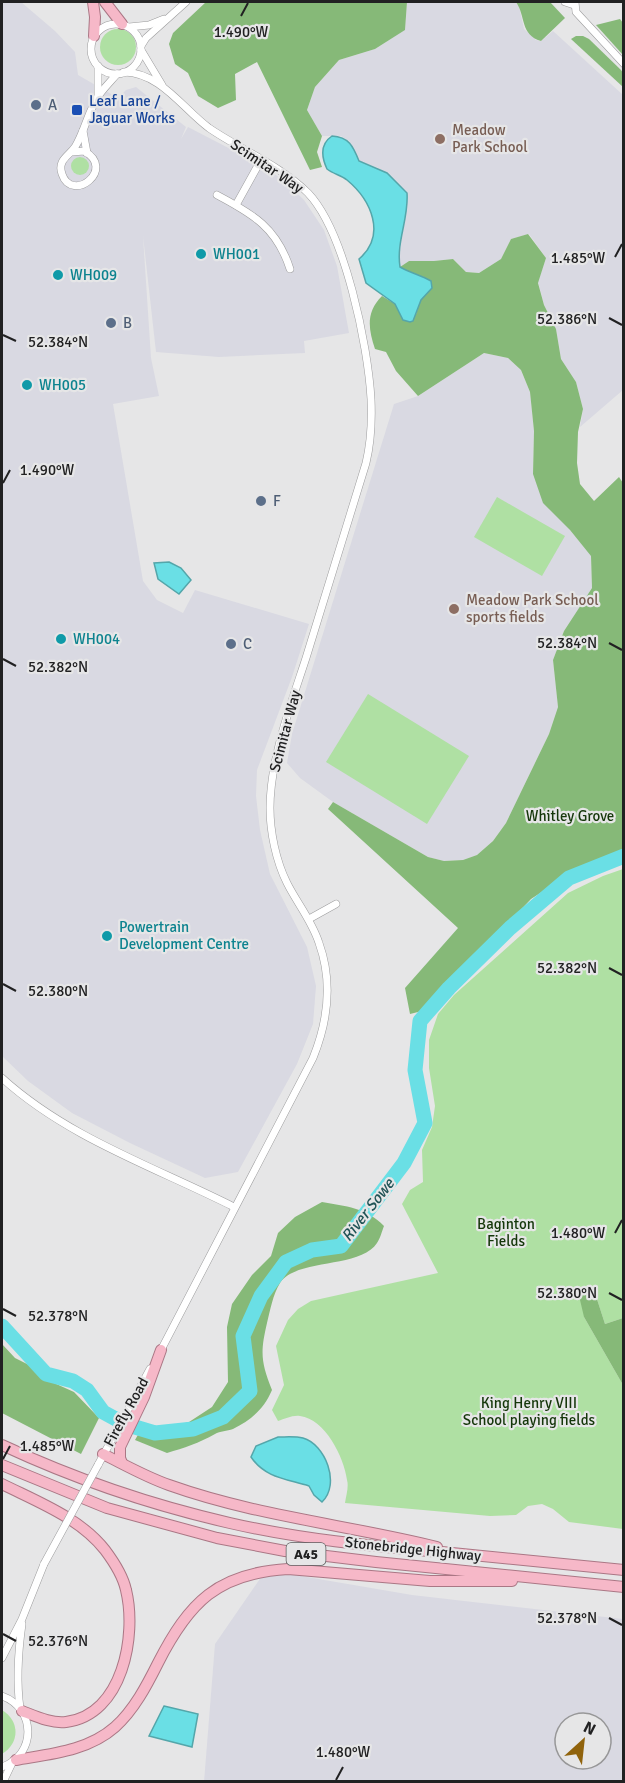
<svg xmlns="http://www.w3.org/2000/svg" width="625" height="1783" font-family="Signika,sans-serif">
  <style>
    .built { fill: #d9d9e2; fill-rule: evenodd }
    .green { fill: #afe0a3 }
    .forest { fill: #86b978 }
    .water { fill: #6adfe5; stroke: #54a6aa; stroke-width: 1.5 }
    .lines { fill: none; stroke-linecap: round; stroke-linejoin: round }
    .river { stroke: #6adfe5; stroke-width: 15 }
    .minor-casing { stroke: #9c9c9d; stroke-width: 8 }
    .trunk-casing { stroke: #aa7785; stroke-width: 12 }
    .minor { stroke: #fff; stroke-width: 7 }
    .trunk { stroke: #f6b8c8; stroke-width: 10 }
    .minor-bridge-casing { stroke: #9c9c9d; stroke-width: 8; stroke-linecap: butt }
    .minor-bridge { stroke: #fff; stroke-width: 7 }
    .ticks { fill: none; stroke: #212122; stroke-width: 2 }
    .service-dot { fill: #5c6f8a; stroke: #e6e6e7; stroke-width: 2 }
    .transit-dot { fill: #1a4fb4; stroke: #e6e6e7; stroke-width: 2 }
    .education-dot { fill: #8d6e63; stroke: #e6e6e7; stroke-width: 2 }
    .culture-dot { fill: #0f9aa8; stroke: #e6e6e7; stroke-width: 2 }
    .labels { text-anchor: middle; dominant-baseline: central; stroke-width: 4.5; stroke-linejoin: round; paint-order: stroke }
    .shield { fill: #e6e6e7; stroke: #5c5c5d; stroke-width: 1.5 }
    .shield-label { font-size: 14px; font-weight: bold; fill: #212122 }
    .transit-label { font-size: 15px; fill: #164399; stroke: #e6e6e7; text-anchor: start }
    .service-label { font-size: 15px; fill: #4e5e75; stroke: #e6e6e7; text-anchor: start }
    .education-label { font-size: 15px; fill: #785e54; stroke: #e6e6e7; text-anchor: start }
    .street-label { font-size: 15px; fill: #212122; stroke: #e6e6e7 }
    .culture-label { font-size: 15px; fill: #0d838f; stroke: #e6e6e7; text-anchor: start }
    .park-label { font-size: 15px; fill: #15370a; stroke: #e6e6e7 }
    .water-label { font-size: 16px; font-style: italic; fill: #215457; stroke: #e6e6e7 }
    .ticks-label { font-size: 15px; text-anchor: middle; fill: #212122; stroke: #e6e6e7; stroke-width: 4.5; stroke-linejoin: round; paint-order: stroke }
  </style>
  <rect width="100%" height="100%" fill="#e6e6e7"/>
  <g class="built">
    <polygon points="2,2 21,2 55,31 75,52 78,75 118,98 126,90 136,87 186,127 181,139 188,127 263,166 283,180 304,200 324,230 337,266 349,333 304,341 305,353 219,357 156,352 143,236 151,358 159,396 113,404 143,581 157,600 183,613 195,590 309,624 292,677 257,770 256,796 260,830 270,874 307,947 316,986 313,1024 297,1064 238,1172 205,1178 130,1143 72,1113 28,1081 2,1056"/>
    <polygon points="407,2 516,2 519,6 524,29 536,40 541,41 553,31 623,95 623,390 580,427 583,409 576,382 561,359 556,329 544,305 538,282 546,258 529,234 511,239 501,259 479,273 466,272 453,259 434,261 409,261 400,267 399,257 407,207 378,168 359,161 349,141 341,136 322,136 307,110 315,87 339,60 375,49 405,30"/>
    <polygon points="484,353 508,358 521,370 530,392 534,431 533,474 570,530 591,555 592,588 564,631 553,660 558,707 549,734 506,823 493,841 477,855 463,860 444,861 428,857 333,802 300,778 287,763 292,734 394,404 418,396"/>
    <path d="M 266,1570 L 412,1595 L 623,1619 L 623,1781 L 204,1782 L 215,1644 ZM 565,1723 L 601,1723 L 601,1759 L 565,1759 Z"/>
  </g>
  <g class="green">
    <circle cx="118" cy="47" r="18"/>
    <circle cx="80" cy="166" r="9"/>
    <polygon points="497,497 565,536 542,576 474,537"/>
    <polygon points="368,694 469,756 427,824 326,762"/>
    <path d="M 623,869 L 623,1318 L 605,1324 L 595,1293 L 584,1317 L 623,1385 L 623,1529 L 569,1522 L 553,1509 L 542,1504 L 528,1506 L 516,1515 L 490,1516 L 345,1503 C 346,1496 349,1487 347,1480 C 344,1457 325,1419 300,1416 C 292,1415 285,1419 278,1421 L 272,1410 L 284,1385 L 276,1346 L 288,1320 L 298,1309 L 311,1301 L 438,1273 L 402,1204 L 410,1190 L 423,1182 L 422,1150 L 432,1127 L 435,1106 L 429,1068 L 429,1040 L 438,1014 L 454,995 L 568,893 L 603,876 Z"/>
    <path d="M 2,1710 C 20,1721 20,1743 2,1754 Z"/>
  </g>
  <g class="forest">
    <polygon points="206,2 407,2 405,30 375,49 339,60 315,87 307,110 322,136 317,152 322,167 310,170 257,62 235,74 236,100 218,108 198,96 188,73 175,64 169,44 173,33"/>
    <path d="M 516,2 L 550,2 L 565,18 L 541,41 C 520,35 526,16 516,2 Z"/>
    <polygon points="620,19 623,23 623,55 596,25"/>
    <polygon points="576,36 583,36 589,39 621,70 623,73 623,87 571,39"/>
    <path d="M 528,234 L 546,258 L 538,283 L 544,305 L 556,329 L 561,359 L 576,382 L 583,409 L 578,432 L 577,463 L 580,484 L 594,501 L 619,477 L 623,483 L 623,853 L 568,875 L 531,899 L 426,1010 L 410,1014 L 405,988 L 458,928 L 328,809 L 333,802 L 428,857 L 444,861 L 463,860 L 477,855 L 493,841 L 506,823 L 549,734 L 558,707 L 553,660 L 564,631 L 592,588 L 591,556 L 570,530 L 543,503 L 533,474 L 534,431 L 530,392 L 521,370 L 508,358 L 484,353 L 418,396 L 396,371 L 386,352 L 375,349 C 368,328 366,312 382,296 L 395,304 L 401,316 L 416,314 L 421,299 L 424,277 L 418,276 L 400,267 L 409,261 L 434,261 L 453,259 L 466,272 L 479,273 L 501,259 L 511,239 Z"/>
    <path d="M 322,1202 C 345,1206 367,1208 384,1226 C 382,1231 380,1239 377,1243 C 360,1269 296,1258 280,1283 C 273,1294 270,1311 267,1323 C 260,1353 261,1362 272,1390 C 264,1409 251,1420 233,1429 C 227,1431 220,1431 215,1434 C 199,1443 184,1448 167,1453 L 135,1440 L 139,1433 L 159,1430 L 189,1422 L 212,1407 L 228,1382 L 227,1327 L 232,1304 L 252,1275 L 271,1256 L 278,1233 L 295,1217 Z"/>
    <polygon points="577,1287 595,1293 605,1324 623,1318 623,1385 584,1317"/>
    <polygon points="2,1344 15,1358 31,1366 43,1378 74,1392 99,1418 81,1454 2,1413"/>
  </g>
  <g class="water">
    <path d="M 332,136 C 349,137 353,146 359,161 L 387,173 L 407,193 C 409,218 396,242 400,267 C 410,273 421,275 431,281 L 432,288 L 421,300 L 413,321 L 410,322 L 403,320 L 395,304 L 366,283 L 359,259 C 387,235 371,200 347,180 C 341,175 333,174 327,169 C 321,156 320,144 332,136 Z"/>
    <polygon points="169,562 181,568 191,580 179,594 158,579 154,563"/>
    <path d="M 278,1437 C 286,1437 295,1436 303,1438 C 325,1444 341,1484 322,1502 L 314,1495 L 309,1486 C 287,1479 265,1478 251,1457 L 256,1446 Z"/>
    <polygon points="164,1706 198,1714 192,1747 149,1736"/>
  </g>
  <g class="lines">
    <polyline class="river" points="2,1326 46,1374 73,1381 87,1390 103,1412 125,1424 155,1433 193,1429 223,1417 250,1391 243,1336 261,1296 286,1262 312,1250 341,1246 404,1163 425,1123 415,1070 420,1021 449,988 510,928 569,878 624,856"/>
    <defs>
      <g id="minor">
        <polyline points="565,2 574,5"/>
        <polyline points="575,2 576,12 624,64"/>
        <circle cx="116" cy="49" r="25"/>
        <polyline points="129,27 149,25 164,19"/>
        <polyline points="141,46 146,38 186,2"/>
        <polyline points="141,50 162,85"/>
        <polyline points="98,66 98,96"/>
        <path d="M 124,72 C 161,73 182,108 209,128 C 241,150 280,165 308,193 C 345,232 368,346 371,399 C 372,421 371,442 366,463 C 346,528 326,593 306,658 C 291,704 270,760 270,808 C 270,832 276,861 287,883 C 297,903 312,921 319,943 C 333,982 328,1021 313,1058 L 160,1352"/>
        <polyline points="83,131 87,153"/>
        <path d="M 72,152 L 84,151 C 117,169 72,204 62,174 C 57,160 69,156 75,147 C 85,131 88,111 99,95 C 104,88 111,81 117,74"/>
        <path d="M 217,195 C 253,214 277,228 290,269"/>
        <polyline points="236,205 261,160"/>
        <polyline points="309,919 336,904"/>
        <path d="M 2,1078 C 68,1138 155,1167 234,1207"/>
        <polyline points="98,1465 150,1369"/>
        <polyline points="2,1658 22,1619 44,1564"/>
        <path d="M 2,1696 C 36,1708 37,1755 2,1767"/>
        <path d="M 20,1708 C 16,1679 18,1653 22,1624"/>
        <polyline points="3,1782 13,1761"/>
      </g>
      <g id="trunk">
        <polyline points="93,2 95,17 94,36"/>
        <polyline points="105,2 122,24"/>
        <path d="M 2,1445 C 75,1479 151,1505 230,1523 C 299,1539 371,1546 442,1552 C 502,1558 563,1564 624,1570"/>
        <path d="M 103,1454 C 125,1465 146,1477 169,1485 C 256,1516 348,1525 437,1547"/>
        <polyline points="122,1463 120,1458 120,1447 144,1397 161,1350"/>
        <polyline points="2,1465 107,1508 217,1538 285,1551 376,1562 624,1587"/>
        <path d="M 2,1484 C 38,1502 80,1518 105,1550 C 114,1562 123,1576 126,1590 C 137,1635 123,1715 66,1722 C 52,1724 35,1716 22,1711"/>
        <path d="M 16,1760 C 50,1754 88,1751 115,1727 C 134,1710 147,1685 158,1663 C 189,1602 218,1573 288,1569 L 430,1581 L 512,1581"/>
      </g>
    </defs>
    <use href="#minor" class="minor-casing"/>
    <use href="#trunk" class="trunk-casing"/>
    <use href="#minor" class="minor"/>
    <use href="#trunk" class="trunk"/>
    <defs>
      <polyline id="minor-bridge" points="44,1564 98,1465"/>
    </defs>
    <use href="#minor-bridge" class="minor-bridge-casing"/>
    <use href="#minor-bridge" class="minor-bridge"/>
  </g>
  <path class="ticks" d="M 241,16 L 248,3M 615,257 L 622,244M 609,318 L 622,325M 3,335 L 16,341M 3,483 L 10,470M 609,643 L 622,650M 3,659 L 16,666M 609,968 L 622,975M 3,984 L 16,991M 615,1233 L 622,1220M 609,1293 L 622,1300M 3,1309 L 16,1316M 3,1459 L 10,1446M 609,1618 L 622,1625M 3,1634 L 16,1641M 336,1780 L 343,1767"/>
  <g class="service-dot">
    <circle cx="36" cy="105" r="6"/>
    <circle cx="111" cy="323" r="6"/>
    <circle cx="261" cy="501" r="6"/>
    <circle cx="231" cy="644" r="6"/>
  </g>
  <rect class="transit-dot" x="71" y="104" width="12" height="12" rx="3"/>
  <g class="education-dot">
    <circle cx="440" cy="139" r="6"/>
    <circle cx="454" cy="609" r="6"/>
  </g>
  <g class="culture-dot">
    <circle cx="201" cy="254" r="6"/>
    <circle cx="58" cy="275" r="6"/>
    <circle cx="27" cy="385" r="6"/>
    <circle cx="61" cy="639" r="6"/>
    <circle cx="107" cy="936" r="6"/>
  </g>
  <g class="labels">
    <rect class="shield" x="286.5" y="1543" width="39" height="22" rx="4.5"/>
    <g class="shield-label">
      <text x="306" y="1554">A45</text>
    </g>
    <g class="transit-label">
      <text x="89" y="101">Leaf Lane /<tspan x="89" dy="17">Jaguar Works</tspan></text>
    </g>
    <g class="service-label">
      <text x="48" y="105">A</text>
      <text x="123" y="323">B</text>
      <text x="273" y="501">F</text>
      <text x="243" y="644">C</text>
    </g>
    <g class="education-label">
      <text x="452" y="130">Meadow<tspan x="452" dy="17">Park School</tspan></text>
      <text x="466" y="600">Meadow Park School<tspan x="466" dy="17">sports fields</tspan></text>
    </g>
    <g class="street-label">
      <text transform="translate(267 166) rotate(34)">Scimitar Way</text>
      <text transform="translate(285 731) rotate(-75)">Scimitar Way</text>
      <text transform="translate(126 1412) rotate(-61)">Firefly Road</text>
      <text transform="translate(413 1549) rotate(6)">Stonebridge Highway</text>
    </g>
    <g class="culture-label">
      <text x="213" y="254">WH001</text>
      <text x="70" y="275">WH009</text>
      <text x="39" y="385">WH005</text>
      <text x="73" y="639">WH004</text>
      <text x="119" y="927">Powertrain<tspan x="119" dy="17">Development Centre</tspan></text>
    </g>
    <g class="park-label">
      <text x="570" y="816">Whitley Grove</text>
      <text x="506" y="1224">Baginton<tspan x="506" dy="17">Fields</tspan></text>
      <text x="529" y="1403">King Henry VIII<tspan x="529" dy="17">School playing fields</tspan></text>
    </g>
    <g class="water-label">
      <text transform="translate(368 1210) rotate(-52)">River Sowe</text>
    </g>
  </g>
  <g class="ticks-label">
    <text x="241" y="37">1.490°W</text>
    <text x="578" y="263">1.485°W</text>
    <text x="567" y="324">52.386°N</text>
    <text x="58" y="347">52.384°N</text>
    <text x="47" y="475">1.490°W</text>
    <text x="567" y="648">52.384°N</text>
    <text x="58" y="672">52.382°N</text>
    <text x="567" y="973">52.382°N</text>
    <text x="58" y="996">52.380°N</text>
    <text x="578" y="1238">1.480°W</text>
    <text x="567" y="1298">52.380°N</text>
    <text x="58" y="1321">52.378°N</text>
    <text x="47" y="1451">1.485°W</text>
    <text x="567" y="1623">52.378°N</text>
    <text x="58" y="1646">52.376°N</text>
    <text x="343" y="1757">1.480°W</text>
  </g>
  <rect width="625" height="1783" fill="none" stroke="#212122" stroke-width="6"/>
  <g transform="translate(583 1741) rotate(27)"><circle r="28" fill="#e6e6e7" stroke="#979798" stroke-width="1.5"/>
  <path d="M0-4.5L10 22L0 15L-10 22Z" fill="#90630c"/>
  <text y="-9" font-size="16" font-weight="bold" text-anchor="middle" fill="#212122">N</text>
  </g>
</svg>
